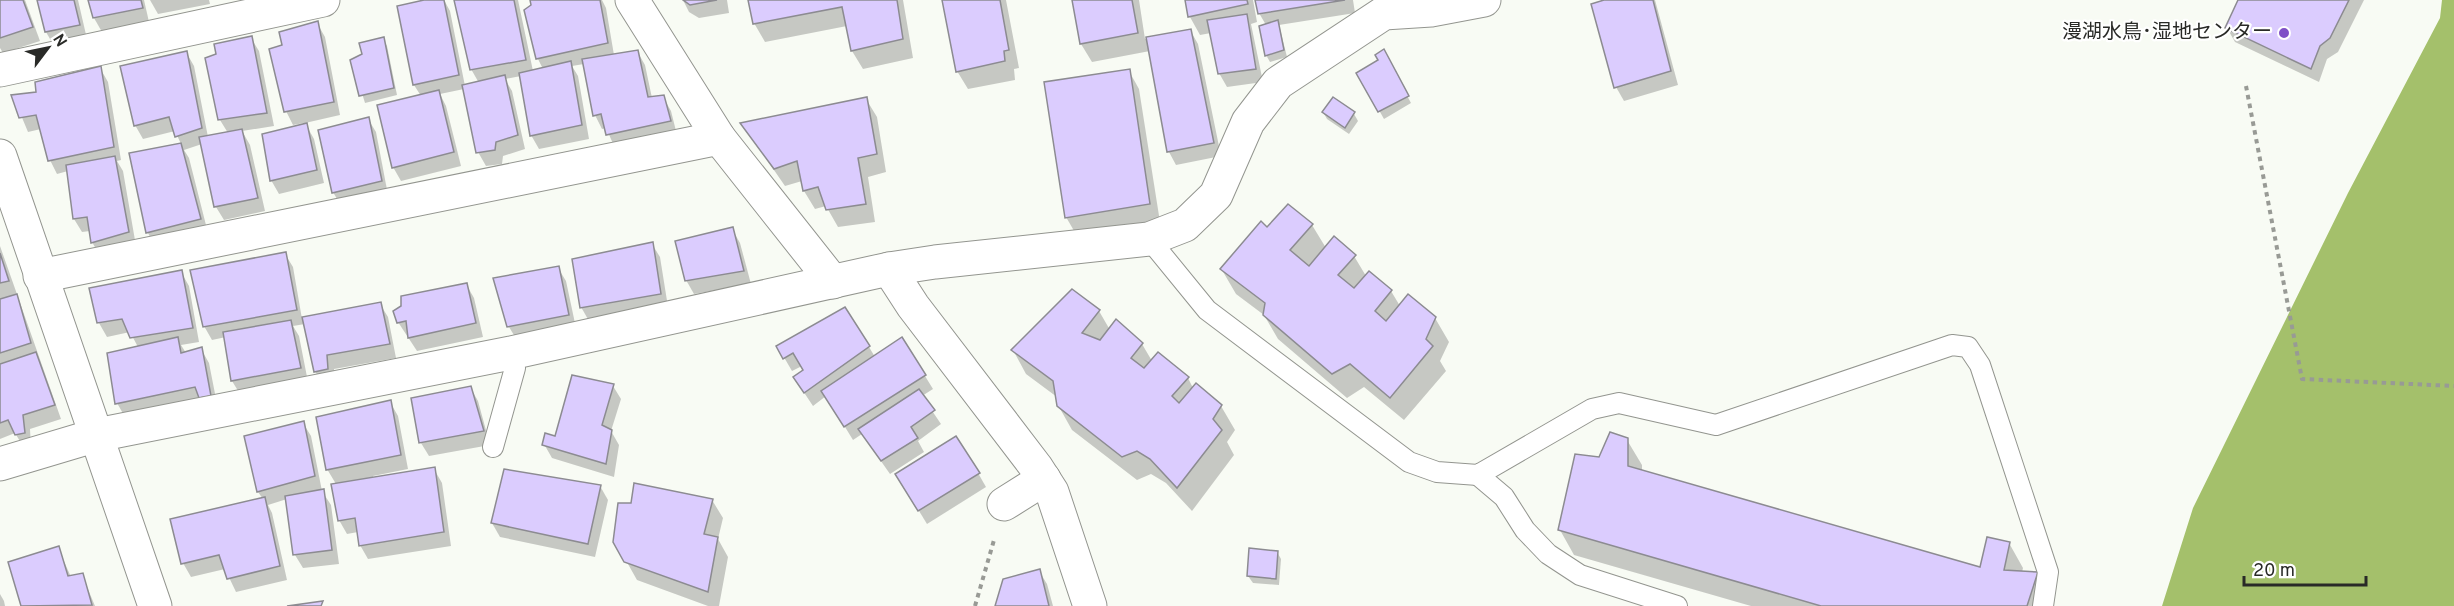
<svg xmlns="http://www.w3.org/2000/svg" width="2454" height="606" font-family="Overpass,'Noto Sans JP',sans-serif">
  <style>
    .water { fill: #a4c06b }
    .shadow { fill: #0003 }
    .building { fill: #dbccfe; stroke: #8c8b91; stroke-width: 1.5 }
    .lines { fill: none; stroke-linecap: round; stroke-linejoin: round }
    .service-casing { stroke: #93958f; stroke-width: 22 }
    .minor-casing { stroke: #93958f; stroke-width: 35 }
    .path { stroke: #989a95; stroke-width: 4; stroke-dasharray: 4.5 4.5; stroke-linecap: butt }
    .service { stroke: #fff; stroke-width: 20 }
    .minor { stroke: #fff; stroke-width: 33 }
    .poi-dot { fill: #7f4fc7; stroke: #fff; stroke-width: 2 }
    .labels { text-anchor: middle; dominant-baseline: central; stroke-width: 4.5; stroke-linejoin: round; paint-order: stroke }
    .poi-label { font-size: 20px; fill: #292a27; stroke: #fff; text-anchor: end }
  </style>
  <rect width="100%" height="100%" fill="#f8fbf4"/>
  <polygon class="water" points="2442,0 2454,0 2454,606 2162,606 2193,508 2348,193 2440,18"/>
  <g class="shadow">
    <polygon points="0,0 25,0 40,41 3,53 0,48"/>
    <polygon points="38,0 78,0 87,39 54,46 46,32"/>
    <polygon points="90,0 144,0 149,22 102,32 94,18"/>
    <polygon points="150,0 209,0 210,4 158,14"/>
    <polygon points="431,0 444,0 450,11 465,86 479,83 471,69 456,0 518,0 533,71 543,69 538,59 526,11 533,6 532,0 602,0 606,8 614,55 637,51 645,65 652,98 663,97 671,111 677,135 615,148 606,128 602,129 595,115 584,64 572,66 578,76 589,139 539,149 531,135 521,76 505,79 512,91 525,149 503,156 502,164 486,166 478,152 464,89 440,94 446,106 461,166 401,181 393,167 421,96 414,85 399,7"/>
    <polygon points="683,0 727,0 729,13 699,18 689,12"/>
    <polygon points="749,0 903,0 913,58 863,69 852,51 847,26 765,42 754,23"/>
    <polygon points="944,0 1006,0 1019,68 1014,69 1015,80 968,89 957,71"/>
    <polygon points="1073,0 1139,0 1145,39 1190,30 1198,44 1221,156 1176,165 1169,152 1150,51 1092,62 1081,44"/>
    <polygon points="1187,0 1253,0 1257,22 1251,24 1263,82 1227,87 1219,73 1211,33 1200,35 1190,17"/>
    <polygon points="1257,0 1353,0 1355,13 1279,25 1287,57 1270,62 1266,55 1266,25 1259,13"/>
    <polygon points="1610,0 1655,0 1678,85 1624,101 1616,87"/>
    <polygon points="2240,0 2364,0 2338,52 2327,59 2319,82 2235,42 2227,28"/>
    <polygon points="317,23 325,37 340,115 305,123 314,139 324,183 279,194 271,180 305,125 304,123 293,125 286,111"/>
    <polygon points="251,38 259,51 274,126 242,131 250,145 265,211 224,220 216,207 202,144 184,150 189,158 208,233 155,246 148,233 131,154 181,144 175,131 143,139 135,125 186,52 194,66 208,137 228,133 220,120 206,59"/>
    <polygon points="383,39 387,46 397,95 365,103 352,61 364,55"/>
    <polygon points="1383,51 1411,103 1384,119 1358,73 1380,61"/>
    <polygon points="100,68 108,82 121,160 117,161 123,171 136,246 100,256 92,242 90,231 82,232 74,219 68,171 57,174 50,160 41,129 28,132 13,96 38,93"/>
    <polygon points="1129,71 1139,89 1160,222 1077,236 1066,217"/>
    <polygon points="866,99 877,117 886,172 868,177 875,222 838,227 826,206 815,209 804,191 802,181 785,186 742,124"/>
    <polygon points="1333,99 1354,114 1358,121 1349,134 1327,119 1323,112"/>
    <polygon points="368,119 376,132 388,195 341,206 333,192"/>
    <polygon points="1312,225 1326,248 1354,256 1366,276 1369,273 1391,291 1400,306 1435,318 1449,342 1440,361 1446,371 1404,420 1364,387 1347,398 1278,339 1264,315 1236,294 1222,270 1268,229"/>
    <polygon points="732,229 740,243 751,284 694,294 686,280"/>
    <polygon points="652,244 660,257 668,307 589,321 581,307"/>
    <polygon points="0,246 61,419 30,429 31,447 24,448 15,433 0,439"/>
    <polygon points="285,254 293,267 302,319 380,304 388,317 396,358 334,369 335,383 323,385 315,371 305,324 293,326 299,336 308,382 240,394 232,381 226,337 212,340 204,326"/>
    <polygon points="558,268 566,281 576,328 517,340 509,327"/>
    <polygon points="181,272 189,286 199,342 181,345 186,353 201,349 209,363 218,409 125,417 117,403 138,347 130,332 107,337 99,323 91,289"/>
    <polygon points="466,284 474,298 483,337 417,351 398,322"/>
    <polygon points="1072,291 1099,311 1110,330 1142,344 1152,361 1188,378 1193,388 1221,406 1235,430 1227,442 1234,455 1192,511 1166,483 1151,474 1137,480 1072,430 1058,405 1057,397 1026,374 1013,350"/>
    <polygon points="778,347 869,347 875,357 925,376 933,389 922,396 941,424 918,441 924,452 890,474 862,434 853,440 826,396 813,406 803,391 805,370 802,366 792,371"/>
    <polygon points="613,386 621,399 611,431 619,445 614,477 552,458 544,444 556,438"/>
    <polygon points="470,387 478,401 490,445 429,456 421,443 413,399"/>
    <polygon points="390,402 398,416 408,469 373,476 374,478 434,469 442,483 451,546 368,559 360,545 358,532 347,534 339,520 336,484 327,469"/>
    <polygon points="303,423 311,436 322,491 331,505 339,564 303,568 295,555 287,499 268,505 272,513 287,580 236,592 225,569 191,577 183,563 263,499 258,492 246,437"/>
    <polygon points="1627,440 1642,465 1642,472 1981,569 2009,543 2023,568 2022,572 2037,574 2051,598 2049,606 1751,606 1574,555 1560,530 1600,459"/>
    <polygon points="978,473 986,487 927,524 905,488"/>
    <polygon points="600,486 608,500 595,557 500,537 492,523"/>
    <polygon points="712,500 723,518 718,539 728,557 719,606 708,606 637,580 615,541"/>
    <polygon points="58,548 71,577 82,575 95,606 22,606 9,563"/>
    <polygon points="1277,552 1281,559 1279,585 1253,583 1248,576"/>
    <polygon points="1039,571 1047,584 1053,606 996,606"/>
    <polygon points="0,594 4,601 5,606 0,606"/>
  </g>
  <g class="building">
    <polygon points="0,0 23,0 33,27 0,38"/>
    <polygon points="37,0 74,0 80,25 45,32"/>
    <polygon points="88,0 141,0 143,8 93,18"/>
    <polygon points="424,0 444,0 459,75 413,85 397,6"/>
    <polygon points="454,0 514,0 526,60 470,70"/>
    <polygon points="530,0 600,0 608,43 536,59 524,10 531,5"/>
    <polygon points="683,0 717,0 690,5"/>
    <polygon points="748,0 897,0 903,39 851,51 842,7 753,24"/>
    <polygon points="942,0 1000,0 1009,50 1004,51 1005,61 956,72"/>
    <polygon points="1072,0 1132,0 1138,33 1080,44"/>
    <polygon points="1185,0 1247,0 1248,4 1188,17"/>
    <polygon points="1255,0 1345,0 1258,14"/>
    <polygon points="1604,0 1653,0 1671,71 1614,88 1591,4"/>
    <polygon points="2238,0 2349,0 2330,38 2320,46 2311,69 2225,28"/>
    <polygon points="1247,14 1256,69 1218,74 1207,20"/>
    <polygon points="1278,20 1284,50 1265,56 1259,26"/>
    <polygon points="318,21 334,102 284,112 269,49 282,45 279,32"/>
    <polygon points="1191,29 1214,143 1167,152 1146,37"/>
    <polygon points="252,36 267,113 218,120 205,58 216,54 214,44"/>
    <polygon points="384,37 394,88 359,96 350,60 362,54 359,43"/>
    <polygon points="1384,49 1409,96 1378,112 1356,73 1378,60 1375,55"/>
    <polygon points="638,50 648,97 664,95 671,121 606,135 601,114 593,116 582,59"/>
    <polygon points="187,51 202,128 175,137 169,117 134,126 120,66"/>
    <polygon points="571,61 582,125 530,136 519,73"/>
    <polygon points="101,66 114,147 48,161 36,115 19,118 11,95 36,92 35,82"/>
    <polygon points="1130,69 1150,204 1065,218 1044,82"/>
    <polygon points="505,75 518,135 496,142 495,150 476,153 462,85"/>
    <polygon points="439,90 454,152 392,168 377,105"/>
    <polygon points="867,97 877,154 858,158 866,204 826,210 818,187 803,191 797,161 774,169 740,123"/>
    <polygon points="1333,97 1355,112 1345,128 1322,112"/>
    <polygon points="369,117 382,181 332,193 318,130"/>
    <polygon points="307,123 317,170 270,181 262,134"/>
    <polygon points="242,129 258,198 214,207 199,137"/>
    <polygon points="181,143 201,219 146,233 129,153"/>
    <polygon points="115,156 129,232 91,243 87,217 73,219 66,165"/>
    <polygon points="1288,204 1313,224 1290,250 1309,266 1334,236 1356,255 1338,275 1354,288 1369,271 1392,290 1375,311 1386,321 1408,294 1436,317 1426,339 1433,346 1390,398 1350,364 1332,374 1263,315 1265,303 1220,269 1261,221 1267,227"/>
    <polygon points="733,227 744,271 685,281 675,241"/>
    <polygon points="653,242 661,294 580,308 572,259"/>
    <polygon points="286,252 297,310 203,327 190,270"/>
    <polygon points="0,253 9,281 0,283"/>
    <polygon points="559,266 569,315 507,327 493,278"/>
    <polygon points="182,270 193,328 130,338 122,319 97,323 89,288"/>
    <polygon points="467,283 476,323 408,338 406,321 397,323 393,311 401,306 401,296"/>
    <polygon points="1072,289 1100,310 1082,333 1100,340 1116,319 1143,343 1131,358 1144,368 1158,352 1189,377 1172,396 1179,403 1196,383 1222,405 1213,419 1222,430 1177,488 1150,459 1137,451 1122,457 1057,406 1053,381 1011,350"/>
    <polygon points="17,294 31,343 0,353 0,299"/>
    <polygon points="381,302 390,344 327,355 328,369 314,372 302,317"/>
    <polygon points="845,307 870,346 804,393 793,377 803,370 793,353 783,359 776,346"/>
    <polygon points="291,320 301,368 231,381 223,332"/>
    <polygon points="178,337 181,353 202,347 211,396 199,398 195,387 115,404 107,353"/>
    <polygon points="902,337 926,375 844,427 821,391"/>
    <polygon points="36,352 55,405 23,415 25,433 15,435 8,420 0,423 0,364"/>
    <polygon points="572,375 614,384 602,425 612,430 606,464 542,445 545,433 555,436"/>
    <polygon points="471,386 484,431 419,443 411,398"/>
    <polygon points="919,389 935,410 911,427 918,438 881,461 858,429"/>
    <polygon points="391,400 401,455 326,470 316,417"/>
    <polygon points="304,421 315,476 257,492 244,436"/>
    <polygon points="1610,432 1628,438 1628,466 1980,567 1987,537 2010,542 2004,570 2038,572 2027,606 1821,606 1558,530 1575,454 1599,457"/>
    <polygon points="956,436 980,473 918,511 895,474"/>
    <polygon points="435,467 444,532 359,546 355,518 338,521 331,484"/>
    <polygon points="504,469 601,485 588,544 491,523"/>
    <polygon points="634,483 713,499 704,534 718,537 708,592 624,562 613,542 618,503 631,503"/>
    <polygon points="324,489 332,550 293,555 285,496"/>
    <polygon points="265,497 280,566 227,579 219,555 181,564 170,519"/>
    <polygon points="59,546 68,576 83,573 92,605 21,606 8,562"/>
    <polygon points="1249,548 1278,551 1276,579 1247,576"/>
    <polygon points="1040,569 1049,606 995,606 1003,579"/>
    <polygon points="323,601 321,606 287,606"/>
  </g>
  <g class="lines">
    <defs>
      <g id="service">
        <polyline points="1149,239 1207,310 1409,462 1437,472 1478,475 1592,409 1619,403 1716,425 1952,345 1968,347 1980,365 2048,572 2043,606"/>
        <polyline points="493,447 515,368 511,353"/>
        <polyline points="1478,475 1504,497 1525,530 1548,554 1580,575 1677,606"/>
      </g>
      <g id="minor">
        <polyline points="632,0 719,138 833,282"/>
        <polyline points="0,70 323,0"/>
        <polyline points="0,156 155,606"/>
        <polyline points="889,269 913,306 1036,467 1052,492 1090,606"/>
        <polyline points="40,276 719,138"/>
        <polyline points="0,464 97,435 511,353 889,269 935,262 1149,239 1185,225 1216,195 1248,122 1278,83 1384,13 1431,10 1484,0"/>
        <polyline points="1004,504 1044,479"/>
      </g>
    </defs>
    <use href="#service" class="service-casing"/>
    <use href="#minor" class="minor-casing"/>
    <g class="path">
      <polyline points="2246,86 2302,379 2454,386"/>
      <polyline points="975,606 994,540"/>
    </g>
    <use href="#service" class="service"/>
    <use href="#minor" class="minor"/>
  </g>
  <circle class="poi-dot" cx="2284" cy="33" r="6"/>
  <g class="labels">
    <g class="poi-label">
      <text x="2272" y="33">漫湖水鳥･湿地センター</text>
    </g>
  </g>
  <g transform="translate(48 48) rotate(58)" stroke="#ffffff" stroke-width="4.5" paint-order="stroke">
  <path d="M0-4.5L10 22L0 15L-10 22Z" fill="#292a27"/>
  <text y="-9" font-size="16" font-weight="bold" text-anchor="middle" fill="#292a27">N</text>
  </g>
  <path d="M2244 576v9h122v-9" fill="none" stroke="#292a27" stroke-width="3"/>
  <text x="2253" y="576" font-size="18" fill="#292a27" stroke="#ffffff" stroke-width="4.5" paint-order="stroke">20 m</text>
</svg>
